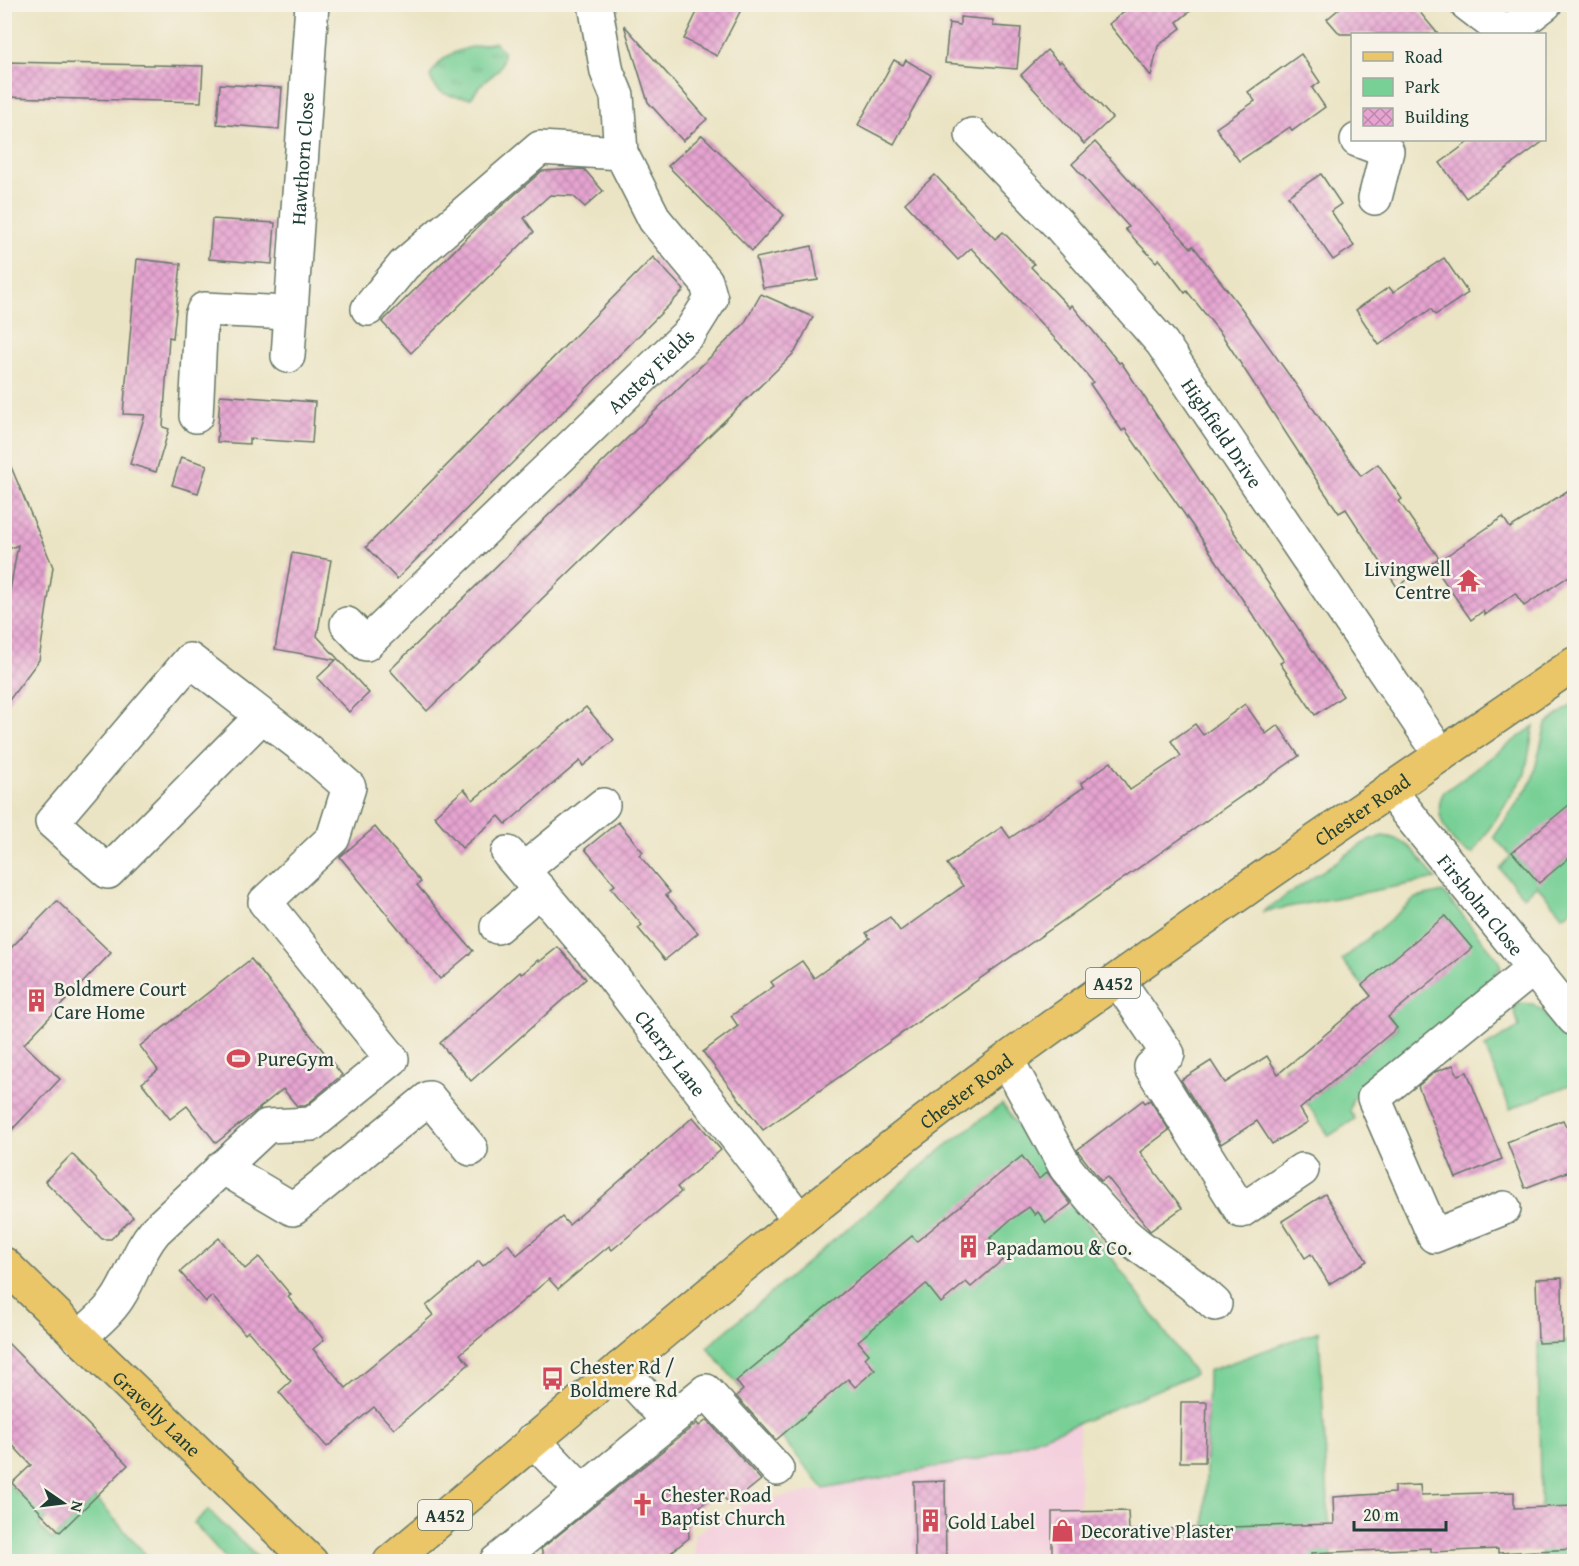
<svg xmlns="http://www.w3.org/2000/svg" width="1579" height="1566" font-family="'Gentium Book Plus',serif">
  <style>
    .built { fill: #f4cfdd }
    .green { fill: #78d096; stroke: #4c8665; stroke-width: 1.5 }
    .park { fill: url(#park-tufts); stroke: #4c8665; stroke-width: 1.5 }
    .building { fill: url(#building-cross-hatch) }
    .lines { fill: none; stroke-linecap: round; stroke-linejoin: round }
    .minor-casing { stroke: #676; stroke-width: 36 }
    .major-casing { stroke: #676; stroke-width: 36 }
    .highway-casing { stroke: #676; stroke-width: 36 }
    .minor { stroke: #fff; stroke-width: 33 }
    .major { stroke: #ebc669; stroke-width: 33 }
    .highway { stroke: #ebc669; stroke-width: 33 }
    .labels { text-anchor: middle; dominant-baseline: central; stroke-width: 5; stroke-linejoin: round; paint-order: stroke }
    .shield { fill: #f7f3e8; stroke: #60746a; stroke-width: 1.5 }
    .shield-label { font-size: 18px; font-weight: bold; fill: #1f3d34 }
    .street-label { font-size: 20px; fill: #1f3d34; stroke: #f7f3e8 }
    .poi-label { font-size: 20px; fill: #1f3d34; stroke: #f7f3e8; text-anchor: start }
  </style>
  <defs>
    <pattern id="park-tufts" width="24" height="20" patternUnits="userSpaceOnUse" patternTransform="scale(1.5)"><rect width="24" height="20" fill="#78d096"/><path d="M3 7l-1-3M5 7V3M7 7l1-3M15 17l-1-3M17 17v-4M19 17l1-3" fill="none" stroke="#62aa7b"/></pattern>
    <pattern id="building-cross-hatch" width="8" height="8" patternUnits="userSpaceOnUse" patternTransform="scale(1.5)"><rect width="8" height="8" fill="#e7a4d2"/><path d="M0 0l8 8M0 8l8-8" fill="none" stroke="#bb87ab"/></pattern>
  </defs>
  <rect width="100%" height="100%" fill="#f7f3e8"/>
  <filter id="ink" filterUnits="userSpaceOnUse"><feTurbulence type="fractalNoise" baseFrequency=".0167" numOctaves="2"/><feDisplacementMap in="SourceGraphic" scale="12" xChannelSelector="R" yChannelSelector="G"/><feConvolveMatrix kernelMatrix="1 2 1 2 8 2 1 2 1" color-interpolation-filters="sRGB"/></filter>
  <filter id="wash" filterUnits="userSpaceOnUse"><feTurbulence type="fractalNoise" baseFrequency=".008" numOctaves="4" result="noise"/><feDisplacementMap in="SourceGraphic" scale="24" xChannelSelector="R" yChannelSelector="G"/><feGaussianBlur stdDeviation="1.35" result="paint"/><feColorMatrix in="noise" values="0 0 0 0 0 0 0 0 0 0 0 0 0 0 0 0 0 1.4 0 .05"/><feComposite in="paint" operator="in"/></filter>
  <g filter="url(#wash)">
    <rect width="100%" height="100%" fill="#ebe4c4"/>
    <polygon class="built" points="1079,1423 1080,1561 694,1561 694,1535 740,1505 989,1457"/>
    <g class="green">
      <polygon points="1574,703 1574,908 1563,916 1537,885 1524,897 1500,869 1511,856 1494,837 1532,781 1546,724"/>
      <path d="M 1534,726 L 1525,774 L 1473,854 C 1451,849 1430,812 1444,792 Z"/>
      <path d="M 1382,836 C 1410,838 1419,859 1436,879 L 1262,912 L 1364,843 Z"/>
      <polygon points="1443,892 1498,959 1501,968 1494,974 1499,980 1352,1100 1350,1111 1355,1119 1329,1136 1283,1068 1291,1063 1317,1094 1397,1028 1342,960 1416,898"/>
      <polygon points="1519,1003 1533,1004 1543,1011 1574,1051 1574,1083 1510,1109 1485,1047 1519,1027 1514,1009"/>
      <polygon points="1002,1104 1195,1374 1079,1423 989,1457 824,1489 707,1347 943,1148"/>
      <polygon points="1319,1331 1331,1561 1204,1562 1208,1371"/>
      <polygon points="1574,1341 1574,1561 1541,1561 1538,1343"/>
      <polygon points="4,1479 19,1495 81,1484 39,1526 52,1540 95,1497 145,1554 137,1562 5,1561"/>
      <polygon points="208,1510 261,1561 228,1561 194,1523"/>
    </g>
    <path class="park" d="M 495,42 L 503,52 C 503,70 496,72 483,83 C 478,86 475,94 471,98 C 452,97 436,96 430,76 C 445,48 466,49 495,42 Z"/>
    <g id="blocks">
      <g class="building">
        <polygon points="701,4 744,4 717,56 684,39"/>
        <polygon points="1133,4 1199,4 1177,22 1181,28 1158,46 1151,76 1109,24"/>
        <polygon points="1345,4 1413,4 1438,34 1340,34 1327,19"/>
        <polygon points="960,17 993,20 993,26 1021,28 1017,69 945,63 949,23 960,25"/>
        <polygon points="624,25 707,119 683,141 648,102"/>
        <polygon points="1047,50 1059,63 1061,61 1112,118 1084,144 1021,75"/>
        <polygon points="1301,54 1320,82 1312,88 1325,107 1292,131 1290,127 1239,161 1216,128 1255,101 1248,92"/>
        <polygon points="894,60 903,65 906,60 931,75 894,144 858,125"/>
        <polygon points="4,62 203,66 201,102 4,97"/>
        <polygon points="220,84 282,88 279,129 217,124"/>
        <polygon points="702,135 784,215 752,251 668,166"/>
        <polygon points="1471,140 1545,140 1466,198 1440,163"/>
        <polygon points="1095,142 1191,248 1193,246 1242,309 1361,476 1378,464 1402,499 1399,501 1411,519 1439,558 1397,587 1346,509 1339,513 1323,490 1222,335 1187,291 1185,293 1159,259 1156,262 1125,229 1129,227 1072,164"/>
        <polygon points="584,169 603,191 585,207 573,196 550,195 524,218 534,232 411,353 382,322 481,224 542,171"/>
        <polygon points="1321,174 1341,204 1331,211 1354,246 1333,260 1288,196"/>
        <polygon points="935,175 995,239 1003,232 1034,264 1031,267 1070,308 1072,305 1119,363 1121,362 1343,696 1315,715 1280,663 1284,661 1201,538 1125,429 1122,431 1090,384 1093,382 1072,357 971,248 958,260 905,203"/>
        <polygon points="212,219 275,223 272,264 209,259"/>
        <polygon points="812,246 818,280 763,288 756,258"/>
        <polygon points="653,257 684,290 397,579 366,547"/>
        <polygon points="1444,258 1468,293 1435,315 1431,309 1379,345 1356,310 1389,287 1393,292"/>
        <polygon points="137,259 181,264 173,338 169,337 163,427 169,429 156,472 130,464 145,415 123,414"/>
        <polygon points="761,294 813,317 795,352 427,711 390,670 744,324"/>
        <polygon points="220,395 315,402 312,443 249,439 249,444 217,442"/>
        <polygon points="4,450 53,567 39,660 4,707 4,624 18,545 4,551"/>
        <polygon points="181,457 207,465 198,493 172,485"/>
        <polygon points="1575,486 1575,572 1524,606 1515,593 1485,615 1483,611 1471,620 1433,565 1503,517 1510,528"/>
        <polygon points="292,553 331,560 317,636 369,693 349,712 317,678 336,660 275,649"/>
        <polygon points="1245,704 1266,734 1278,725 1299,756 763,1130 703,1052 738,1026 731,1016 774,986 771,982 802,961 814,978 870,938 866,933 890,917 900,931 963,886 947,864 1002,827 1010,838 1084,787 1081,783 1111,762 1130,790 1181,756 1171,741 1195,724 1203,735"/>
        <polygon points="586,707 614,740 583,766 580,761 506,824 499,816 462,848 434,816 464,789 473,800"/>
        <polygon points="1575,800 1575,853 1539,883 1512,852"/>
        <polygon points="618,822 643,852 639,855 670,892 666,895 698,933 665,960 638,928 642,925 611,888 615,885 585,849"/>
        <polygon points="375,827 421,882 417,885 473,951 440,979 340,857"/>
        <polygon points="57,901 111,953 24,1044 60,1079 4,1138 4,955"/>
        <polygon points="1445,916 1472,948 1388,1017 1397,1028 1300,1109 1308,1122 1272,1144 1257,1121 1221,1144 1181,1080 1211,1061 1225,1083 1267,1056 1278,1074 1371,996 1362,985"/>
        <polygon points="558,947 586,979 471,1081 440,1043 520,972 522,974 538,960 539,962"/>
        <polygon points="251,959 342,1075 305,1106 297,1106 283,1089 216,1143 187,1106 170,1119 142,1083 158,1070 140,1046"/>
        <polygon points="1453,1065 1458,1075 1467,1072 1502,1159 1456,1178 1418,1086 1435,1072"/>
        <polygon points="1143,1100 1145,1103 1150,1100 1169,1130 1140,1152 1182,1208 1150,1231 1107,1177 1101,1181 1077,1150"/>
        <polygon points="693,1117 721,1150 677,1187 681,1192 612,1250 609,1246 558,1289 549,1279 460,1354 469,1364 394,1429 374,1407 327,1447 279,1392 291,1381 248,1331 245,1334 212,1296 206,1302 180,1272 219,1238 245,1269 259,1257 291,1295 288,1297 324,1340 313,1349 346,1388 433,1315 426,1306 479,1261 483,1266 508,1244 517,1255 562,1217 569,1225"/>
        <polygon points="1563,1120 1567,1128 1575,1125 1575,1169 1525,1188 1507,1142"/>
        <polygon points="72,1154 133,1217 111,1239 102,1239 45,1181"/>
        <polygon points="1022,1156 1039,1179 1047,1172 1071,1204 1046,1223 1038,1212 1035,1215 1029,1207 1009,1221 990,1238 1006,1257 971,1287 966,1282 941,1303 926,1284 858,1341 869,1354 865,1358 875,1370 855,1387 848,1379 776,1440 736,1396 743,1390 736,1381 912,1236 917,1241"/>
        <polygon points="1325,1194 1367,1261 1329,1284 1311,1254 1305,1258 1282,1221"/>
        <polygon points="1562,1278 1563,1342 1538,1343 1536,1279"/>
        <polygon points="4,1339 128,1465 60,1532 12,1483 31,1465 4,1436"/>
        <polygon points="1181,1402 1207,1402 1205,1462 1180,1462"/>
        <polygon points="707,1420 761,1480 730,1505 719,1491 688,1516 689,1538 659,1562 546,1562 541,1549 697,1423 699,1426"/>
        <polygon points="945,1481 946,1562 915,1562 914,1482"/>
        <polygon points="1420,1485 1421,1495 1514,1492 1514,1508 1575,1506 1575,1549 1498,1553 1498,1549 1431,1552 1431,1548 1311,1553 1311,1562 1052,1562 1052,1512 1128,1511 1129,1530 1334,1524 1333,1497 1394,1493 1394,1486"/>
      </g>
    </g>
  </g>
  <g filter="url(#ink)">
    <use href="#blocks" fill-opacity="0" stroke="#676" stroke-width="1.5"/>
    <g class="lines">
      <defs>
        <g id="minor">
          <polyline points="1467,4 1506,34"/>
          <polyline points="1506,34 1545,4"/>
          <path id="s1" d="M 972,135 L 1058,224 L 1162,343 L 1441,755"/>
          <polyline points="1357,140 1387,151 1375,198"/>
          <polyline points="368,309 404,265 540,148 621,153"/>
          <path id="s2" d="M 288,356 L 312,4"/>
          <polyline points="196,416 201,316 204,309 289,313"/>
          <path id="s3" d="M 347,624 L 366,644 L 691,331 L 711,299 L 706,281 L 655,220 L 621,153 L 617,96 L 607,72 L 595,4"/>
          <path id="s4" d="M 1389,790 L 1574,1019"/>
          <path id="s5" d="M 508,853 L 610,973 L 799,1219"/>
          <polyline points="523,870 603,805"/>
          <polyline points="497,927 540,890"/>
          <polyline points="1118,980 1168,1054 1151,1067 1241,1211 1302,1170"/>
          <path d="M 1007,1060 L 1066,1168 C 1088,1195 1111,1224 1138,1245 C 1164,1265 1191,1281 1215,1304"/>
          <polyline points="222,1167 293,1209 429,1098 471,1149"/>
          <polyline points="1504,1208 1434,1236 1374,1098 1534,968"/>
          <path d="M 79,1338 C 94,1324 111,1311 121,1293 C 134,1271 138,1251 155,1231 L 267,1126 L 312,1124 L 392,1059 L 265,902 L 333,838 L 349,787 L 308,751 L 190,660 L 52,822 L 108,872 L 262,716"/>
          <polyline points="620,1368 669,1421"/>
          <polyline points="533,1440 582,1491"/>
          <polyline points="496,1562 706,1391 777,1469"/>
        </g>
        <g id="major">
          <path id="s6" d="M 4,1264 L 311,1562"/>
        </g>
        <g id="highway">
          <path id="s7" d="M 390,1562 C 591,1394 788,1221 998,1066 C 1187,927 1381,796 1574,664"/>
        </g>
      </defs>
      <use href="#minor" class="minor-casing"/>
      <use href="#major" class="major-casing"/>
      <use href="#highway" class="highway-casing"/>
      <use href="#minor" class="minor"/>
      <use href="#major" class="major"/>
      <use href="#highway" class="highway"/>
    </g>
  </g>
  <defs>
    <symbol id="temple-bare" viewBox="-9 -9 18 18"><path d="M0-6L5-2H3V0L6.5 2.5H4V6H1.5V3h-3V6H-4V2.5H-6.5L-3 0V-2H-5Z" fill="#d1495b" stroke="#f7f3e8" stroke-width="2.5" paint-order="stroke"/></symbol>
    <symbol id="building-bare" viewBox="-9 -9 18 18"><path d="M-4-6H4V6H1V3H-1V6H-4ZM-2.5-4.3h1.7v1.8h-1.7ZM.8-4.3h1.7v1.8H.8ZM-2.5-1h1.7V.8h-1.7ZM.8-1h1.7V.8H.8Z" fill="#d1495b" stroke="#f7f3e8" stroke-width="2.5" paint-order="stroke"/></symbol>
    <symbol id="stadium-bare" viewBox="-9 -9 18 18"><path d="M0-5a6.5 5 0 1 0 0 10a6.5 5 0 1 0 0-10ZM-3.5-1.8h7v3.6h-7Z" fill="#d1495b" stroke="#f7f3e8" stroke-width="2.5" paint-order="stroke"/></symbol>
    <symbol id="bus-bare" viewBox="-9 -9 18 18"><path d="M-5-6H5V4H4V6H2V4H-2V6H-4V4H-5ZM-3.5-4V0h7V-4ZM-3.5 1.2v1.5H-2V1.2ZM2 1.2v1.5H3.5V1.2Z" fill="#d1495b" stroke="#f7f3e8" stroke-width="2.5" paint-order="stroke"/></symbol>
    <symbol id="church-bare" viewBox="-9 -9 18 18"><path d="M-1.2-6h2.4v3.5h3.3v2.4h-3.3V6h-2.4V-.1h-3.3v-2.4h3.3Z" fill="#d1495b" stroke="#f7f3e8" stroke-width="2.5" paint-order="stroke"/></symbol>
    <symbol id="shop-bare" viewBox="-9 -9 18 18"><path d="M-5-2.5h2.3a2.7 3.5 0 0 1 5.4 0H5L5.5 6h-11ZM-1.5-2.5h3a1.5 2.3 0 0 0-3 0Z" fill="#d1495b" stroke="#f7f3e8" stroke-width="2.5" paint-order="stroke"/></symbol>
  </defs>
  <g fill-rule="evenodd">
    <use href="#temple-bare" x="1452" y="564" width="33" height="33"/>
    <use href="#building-bare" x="20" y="984" width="33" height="33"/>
    <use href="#stadium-bare" x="222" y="1042" width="33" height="33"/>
    <use href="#building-bare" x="952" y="1230" width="33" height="33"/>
    <use href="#bus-bare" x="536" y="1362" width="33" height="33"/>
    <use href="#church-bare" x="626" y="1488" width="33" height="33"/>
    <use href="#building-bare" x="914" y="1504" width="33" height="33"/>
    <use href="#shop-bare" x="1046" y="1514" width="33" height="33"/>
  </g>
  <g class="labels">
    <g class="shield">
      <rect x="1086" y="968" width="54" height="30" rx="4.5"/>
      <rect x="418" y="1500" width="54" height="30" rx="4.5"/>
    </g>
    <g class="shield-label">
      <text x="1113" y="983">A452</text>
      <text x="445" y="1515">A452</text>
    </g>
    <g class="street-label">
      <text stroke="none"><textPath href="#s2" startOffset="198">Hawthorn Close</textPath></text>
      <text stroke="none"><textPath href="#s3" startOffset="422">Anstey Fields</textPath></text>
      <text stroke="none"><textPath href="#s1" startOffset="390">Highfield Drive</textPath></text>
      <text stroke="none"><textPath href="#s7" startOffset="1230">Chester Road</textPath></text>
      <text stroke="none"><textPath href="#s4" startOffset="147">Firsholm Close</textPath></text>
      <text stroke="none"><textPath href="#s5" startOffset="258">Cherry Lane</textPath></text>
      <text stroke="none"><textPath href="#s7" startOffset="744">Chester Road</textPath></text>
      <text stroke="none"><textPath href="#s6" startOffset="214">Gravelly Lane</textPath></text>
    </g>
    <g class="poi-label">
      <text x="1451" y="568" text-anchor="end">Livingwell<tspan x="1451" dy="23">Centre</tspan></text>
      <text x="54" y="988">Boldmere Court<tspan x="54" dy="23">Care Home</tspan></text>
      <text x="257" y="1058">PureGym</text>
      <text x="986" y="1247">Papadamou &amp; Co.</text>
      <text x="570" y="1366">Chester Rd /<tspan x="570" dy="23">Boldmere Rd</tspan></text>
      <text x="661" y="1494">Chester Road<tspan x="661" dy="23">Baptist Church</tspan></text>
      <text x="948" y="1521">Gold Label</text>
      <text x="1081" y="1530">Decorative Plaster</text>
    </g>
  </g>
  <rect width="1579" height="1566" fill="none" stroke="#f7f3e8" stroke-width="24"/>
  <rect x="1351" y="33" width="195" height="108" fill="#f7f3e8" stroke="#a1aaa0" stroke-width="1.5"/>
  <rect x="1363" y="52" width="30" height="9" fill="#ebc669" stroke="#a1aaa0" stroke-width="1.5"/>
  <text x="1405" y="63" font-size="18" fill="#1f3d34">Road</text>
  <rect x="1363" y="78" width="30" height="18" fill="#78d096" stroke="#a1aaa0" stroke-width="1.5"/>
  <text x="1405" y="93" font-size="18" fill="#1f3d34">Park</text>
  <rect x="1363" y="108" width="30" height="18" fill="url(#building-cross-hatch)" stroke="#a1aaa0" stroke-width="1.5"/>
  <text x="1405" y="123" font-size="18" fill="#1f3d34">Building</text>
  <g transform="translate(63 1503) rotate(104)" stroke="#f7f3e8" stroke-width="4.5" paint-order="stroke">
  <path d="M0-4.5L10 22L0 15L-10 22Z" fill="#1f3d34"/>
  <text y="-9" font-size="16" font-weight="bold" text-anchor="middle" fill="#1f3d34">N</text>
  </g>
  <path d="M1354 1521v9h92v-9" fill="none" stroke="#1f3d34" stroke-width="3"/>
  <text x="1363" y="1521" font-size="18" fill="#1f3d34" stroke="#f7f3e8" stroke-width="4.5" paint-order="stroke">20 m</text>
</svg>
